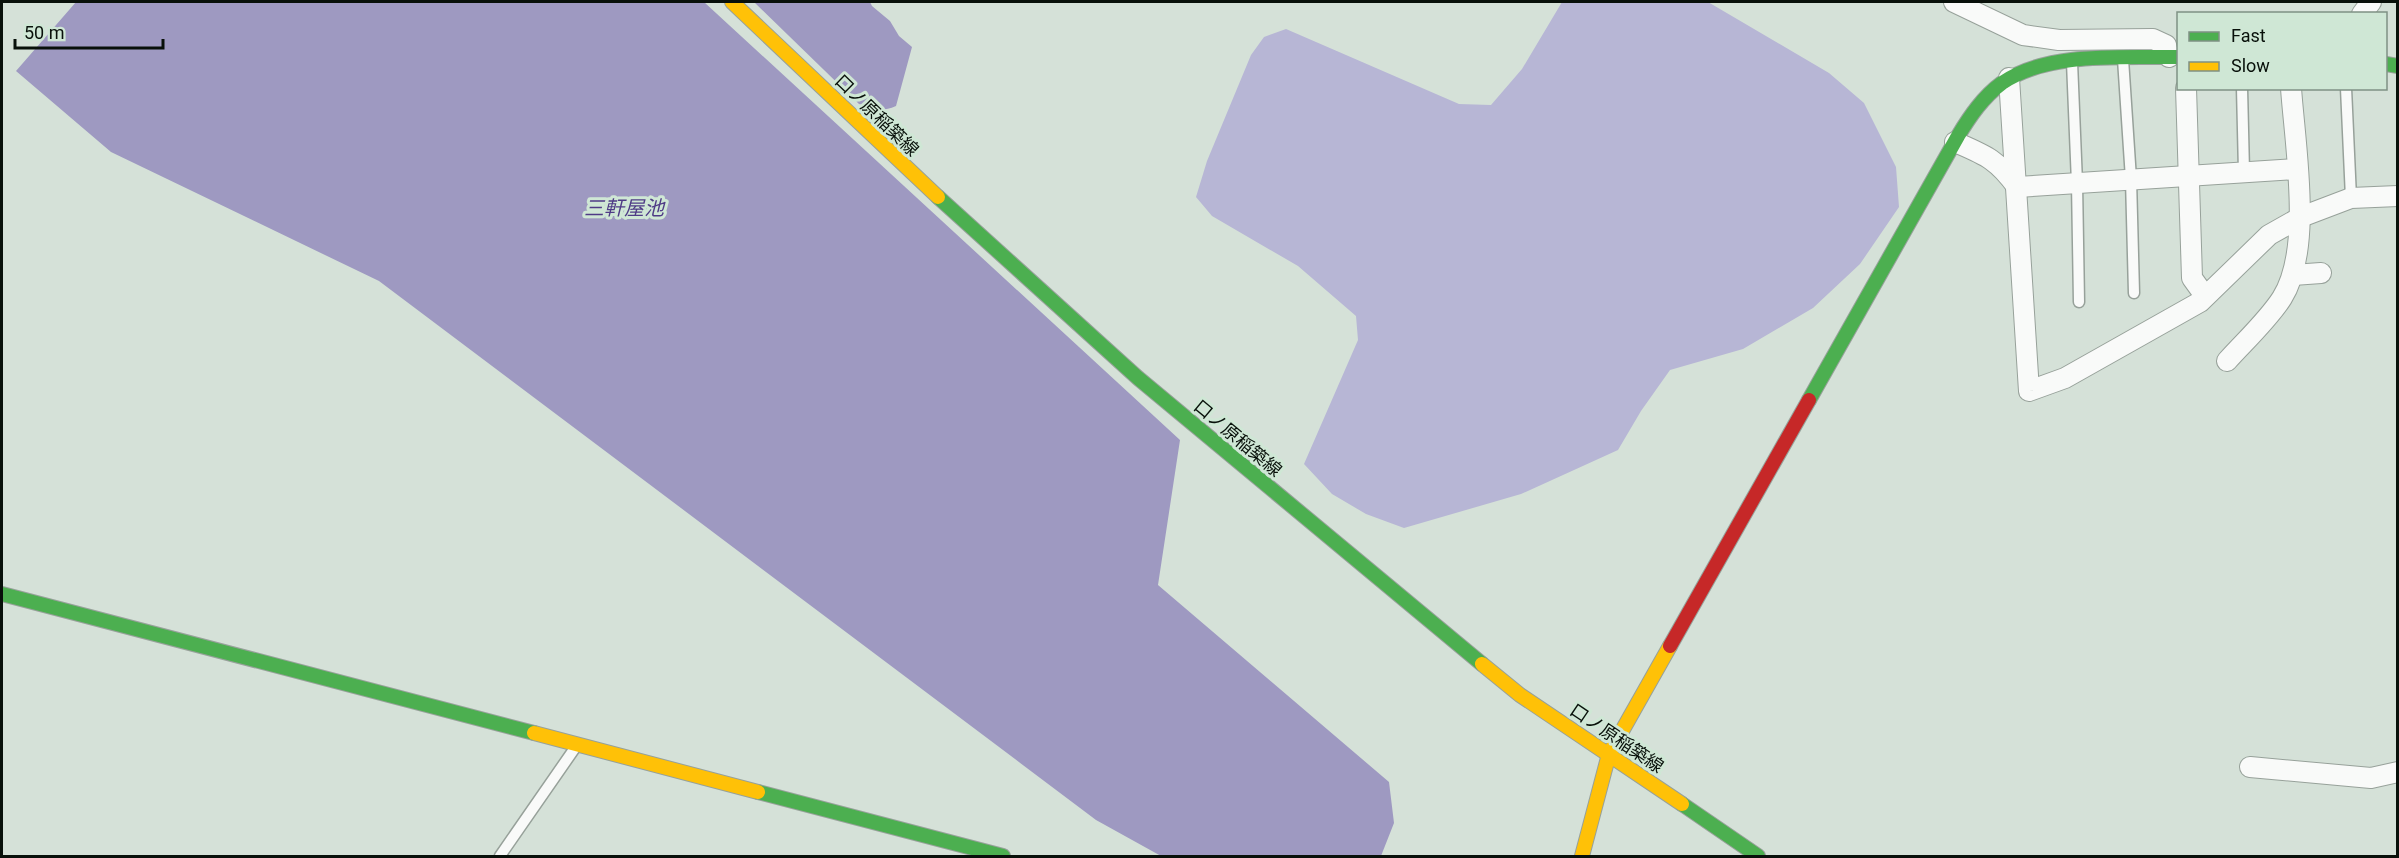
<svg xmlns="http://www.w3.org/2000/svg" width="2399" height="858" font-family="Roboto,'Noto Sans JP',sans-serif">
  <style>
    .forest { fill: #b7b6d5 }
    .water { fill: #9e99c1 }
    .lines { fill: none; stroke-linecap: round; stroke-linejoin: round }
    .lane-casing { stroke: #97a19a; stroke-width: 13 }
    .street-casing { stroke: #97a19a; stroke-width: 22 }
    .fast-casing { stroke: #97a19a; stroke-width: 16 }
    .slow-casing { stroke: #97a19a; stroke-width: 16 }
    .jam-casing { stroke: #97a19a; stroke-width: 16 }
    .lane { stroke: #f9faf9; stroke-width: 10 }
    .street { stroke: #f9faf9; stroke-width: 20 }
    .fast { stroke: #4caf50; stroke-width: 14 }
    .slow { stroke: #ffc107; stroke-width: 14 }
    .jam { stroke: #c62828; stroke-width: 14 }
    .labels { text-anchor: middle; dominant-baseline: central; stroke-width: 6; stroke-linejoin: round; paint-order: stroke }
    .street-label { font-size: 18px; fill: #08100a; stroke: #cfe7d5 }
    .water-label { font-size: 20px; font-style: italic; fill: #4f3b86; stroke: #cfe7d5 }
  </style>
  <rect width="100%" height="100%" fill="#d5e1d8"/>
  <polygon class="forest" points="1562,2 1708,2 1829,73 1864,103 1896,167 1899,207 1860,264 1813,308 1743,349 1670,370 1641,411 1618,450 1521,494 1404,528 1366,514 1332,494 1304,464 1358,340 1356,316 1298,266 1212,216 1196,197 1207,161 1251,55 1264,37 1286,29 1459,104 1491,105 1522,69"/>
  <g class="water">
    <polygon points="76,2 704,2 1180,440 1158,585 1389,782 1394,823 1381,856 1161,856 1096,820 379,281 111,152 16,71"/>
    <path d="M 754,2 L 870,2 L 872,6 L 890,21 L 899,36 L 912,47 L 896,106 C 882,112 874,110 859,104 Z"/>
  </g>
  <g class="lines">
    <defs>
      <g id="lane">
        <polyline points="2123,59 2131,179 2134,293"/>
        <polyline points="2072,62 2077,183 2079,302"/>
        <polyline points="2242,88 2244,172"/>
        <polyline points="2346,88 2351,198"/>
        <polyline points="500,856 577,745"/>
      </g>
      <g id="street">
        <polyline points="1954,2 2023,35 2059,40 2153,39 2166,45 2169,57"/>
        <polyline points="2362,14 2371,2"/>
        <polyline points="2009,78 2029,391 2065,378 2200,302 2269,235 2301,217 2351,198 2398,196"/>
        <polyline points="2186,88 2192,278 2205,296"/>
        <path d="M 1955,142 C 1985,155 1997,159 2017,187 L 2297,169"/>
        <polyline points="2293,275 2321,273"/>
        <path d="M 2227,361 C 2244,342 2268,320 2282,298 C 2313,249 2295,146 2291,88"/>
        <polyline points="2250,767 2371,778 2398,772"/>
      </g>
      <g id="fast">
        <polyline points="2386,64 2398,66"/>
        <polyline points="938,197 1138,378 1482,664"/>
        <path d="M 1809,400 L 1958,136 C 1970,116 1983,97 2002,83 C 2048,51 2125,58 2178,57"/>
        <polyline points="2,594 534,733"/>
        <polyline points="758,792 1003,856"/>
        <polyline points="1682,804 1758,856"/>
      </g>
      <g id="slow">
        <polyline points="732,2 938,197"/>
        <polyline points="1482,664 1520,695 1682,804"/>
        <polyline points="534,733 758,792"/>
        <polyline points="1582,856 1609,754 1670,646"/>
      </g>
      <polyline id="jam" points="1670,646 1809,400"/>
    </defs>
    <use href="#lane" class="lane-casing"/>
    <use href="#street" class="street-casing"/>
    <use href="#fast" class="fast-casing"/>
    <use href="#slow" class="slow-casing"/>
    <use href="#jam" class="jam-casing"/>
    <use href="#lane" class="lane"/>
    <use href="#street" class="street"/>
    <use href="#fast" class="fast"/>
    <use href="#slow" class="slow"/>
    <use href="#jam" class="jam"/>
  </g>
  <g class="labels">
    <g class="street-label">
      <text transform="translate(877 115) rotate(44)">口ノ原稲築線</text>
      <text transform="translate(1238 438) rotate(40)">口ノ原稲築線</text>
      <text transform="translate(1617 738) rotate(34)">口ノ原稲築線</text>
    </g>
    <g class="water-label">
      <text x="624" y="208">三軒屋池</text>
    </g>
  </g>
  <rect width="2399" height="858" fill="none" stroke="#08100a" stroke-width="6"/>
  <rect x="2177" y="12" width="210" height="78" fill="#cfe7d5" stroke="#7f9184" stroke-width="1.5"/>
  <rect x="2189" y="32" width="30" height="9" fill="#4caf50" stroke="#7f9184" stroke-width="1.5"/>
  <text x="2231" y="42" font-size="18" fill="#08100a">Fast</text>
  <rect x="2189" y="62" width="30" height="9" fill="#ffc107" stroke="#7f9184" stroke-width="1.5"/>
  <text x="2231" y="72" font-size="18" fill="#08100a">Slow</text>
  <path d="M15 39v9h148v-9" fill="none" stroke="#08100a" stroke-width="3"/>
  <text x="24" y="39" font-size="18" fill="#08100a" stroke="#cfe7d5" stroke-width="4.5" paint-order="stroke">50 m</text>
</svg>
